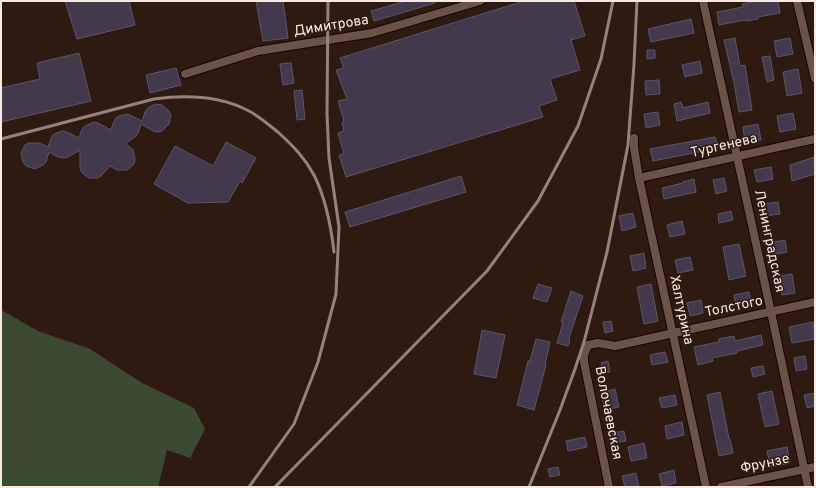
<svg xmlns="http://www.w3.org/2000/svg" width="816" height="488" font-family="Overpass,sans-serif">
  <style>
    .green { fill: #3c4a32 }
    .building { fill: #43394d; stroke: #5e5369 }
    .lines { fill: none; stroke-linecap: round; stroke-linejoin: round }
    .street-casing { stroke: #160501; stroke-width: 10 }
    .street { stroke: #6c5349; stroke-width: 8 }
    .rail { stroke: #95827b; stroke-width: 3 }
    .labels { text-anchor: middle; dominant-baseline: central; stroke-width: 3; stroke-linejoin: round; paint-order: stroke }
    .street-label { font-size: 14px; fill: #f9e9e3; stroke: #2f1a12 }
  </style>
  <rect width="100%" height="100%" fill="#2f1a12"/>
  <polygon class="green" points="1,310 38,331 90,349 142,383 194,408 205,429 190,458 167,450 158,487 1,487"/>
  <g class="building">
    <polygon points="65,1 129,1 135,25 77,39"/>
    <polygon points="256,1 283,1 288,38 263,41"/>
    <polygon points="406,1 434,1 435,3 374,21 371,11"/>
    <polygon points="524,1 574,1 585,36 571,40 580,70 550,79 557,100 539,106 543,117 346,177 339,155 344,154 338,133 344,131 342,122 344,121 338,101 347,99 336,70 344,68 340,58"/>
    <polygon points="756,1 778,1 780,13 758,17 758,19 746,21 745,20 719,25 717,12 743,7 742,4"/>
    <polygon points="691,19 694,33 651,42 648,29"/>
    <polygon points="735,38 740,66 745,65 752,110 739,112 734,83 724,40"/>
    <polygon points="790,38 793,54 777,57 774,41"/>
    <polygon points="647,50 655,50 655,58 647,59"/>
    <polygon points="79,53 91,101 1,122 1,88 40,79 37,63"/>
    <polygon points="770,56 774,80 767,82 762,57"/>
    <polygon points="700,61 702,73 685,77 682,65"/>
    <polygon points="291,63 294,83 283,85 280,64"/>
    <polygon points="176,68 181,85 150,93 146,75"/>
    <polygon points="798,69 802,93 787,96 783,72"/>
    <polygon points="659,80 660,94 646,95 645,81"/>
    <polygon points="302,90 305,119 297,120 294,91"/>
    <polygon points="681,102 683,108 708,102 710,113 677,121 674,104"/>
    <polygon points="155,104 162,105 169,111 171,115 169,124 162,131 158,132 153,131 141,124 138,134 135,137 126,143 133,150 135,159 134,164 127,170 117,170 110,166 102,175 98,178 89,178 82,173 80,168 80,150 68,157 63,158 58,157 49,152 46,162 43,165 35,169 26,166 23,162 21,153 25,145 29,143 39,143 48,147 51,138 54,134 62,131 67,132 79,138 82,129 85,126 94,122 98,123 111,130 114,121 117,117 126,114 130,115 142,121 145,112 148,108"/>
    <polygon points="658,112 660,125 646,128 644,114"/>
    <polygon points="793,113 796,129 780,132 777,116"/>
    <polygon points="758,124 761,140 745,142 743,127"/>
    <polygon points="715,137 718,148 653,161 650,149"/>
    <polygon points="226,142 256,158 242,183 240,181 228,202 188,203 154,184 175,146 213,166"/>
    <polygon points="815,157 815,174 792,181 790,165"/>
    <polygon points="771,167 773,179 757,182 754,170"/>
    <polygon points="461,176 466,192 350,227 345,212"/>
    <polygon points="724,178 727,191 716,194 713,180"/>
    <polygon points="694,179 696,192 664,199 662,188 683,183 683,182"/>
    <polygon points="778,202 780,214 765,216 763,204"/>
    <polygon points="731,211 733,220 719,223 718,214"/>
    <polygon points="633,213 636,227 622,231 619,216"/>
    <polygon points="682,221 685,234 670,237 667,225"/>
    <polygon points="785,240 787,252 773,255 770,243"/>
    <polygon points="739,244 746,276 729,280 723,247"/>
    <polygon points="644,253 646,268 633,271 630,256"/>
    <polygon points="690,257 693,270 678,273 675,260"/>
    <polygon points="792,274 795,293 782,295 779,276"/>
    <polygon points="538,284 552,288 547,302 533,298"/>
    <polygon points="651,284 658,321 644,324 637,287"/>
    <polygon points="571,291 583,296 569,338 570,339 568,346 557,343 563,323 561,322"/>
    <polygon points="749,292 751,302 736,305 734,295"/>
    <polygon points="701,300 703,313 690,316 687,303"/>
    <polygon points="611,321 613,331 605,333 603,322"/>
    <polygon points="813,322 815,339 792,343 789,327"/>
    <polygon points="482,330 505,335 496,378 474,374"/>
    <polygon points="761,335 763,345 737,351 737,353 712,358 713,361 698,365 694,347 719,342 719,339 734,336 735,341"/>
    <polygon points="536,339 550,342 545,365 546,365 534,410 517,405 528,361 530,361"/>
    <polygon points="665,352 668,362 652,365 650,355"/>
    <polygon points="805,356 807,369 796,371 794,358"/>
    <polygon points="608,361 610,372 603,373 601,363"/>
    <polygon points="763,366 765,374 753,377 751,368"/>
    <polygon points="615,389 619,407 605,410 601,393"/>
    <polygon points="772,391 779,424 765,427 758,394"/>
    <polygon points="720,392 729,439 730,439 733,453 719,456 707,395"/>
    <polygon points="815,393 815,406 807,408 804,395"/>
    <polygon points="675,395 677,405 662,408 659,398"/>
    <polygon points="682,422 684,435 667,439 665,426"/>
    <polygon points="624,431 626,441 613,443 612,433"/>
    <polygon points="585,437 587,447 568,451 566,441"/>
    <polygon points="644,443 647,458 631,461 628,447"/>
    <polygon points="787,447 790,463 771,467 767,451"/>
    <polygon points="558,467 560,475 550,477 548,469"/>
    <polygon points="674,470 676,483 662,486 659,474"/>
    <polygon points="636,473 639,487 625,487 622,476"/>
  </g>
  <g class="lines">
    <defs>
      <g id="street">
        <polyline points="703,1 771,312 808,487"/>
        <polyline points="797,1 815,78"/>
        <polyline points="185,74 258,51 372,33 480,1"/>
        <polyline points="634,138 634,148 639,178 706,487"/>
        <polyline points="639,178 815,139"/>
        <polyline points="609,487 584,362 584,355 588,345 598,343 615,346 815,302"/>
        <polyline points="721,487 815,467"/>
      </g>
    </defs>
    <use href="#street" class="street-casing"/>
    <use href="#street" class="street"/>
    <g class="rail">
      <path d="M 1,139 L 154,99 C 184,95 219,96 247,110 C 258,115 269,125 279,133 C 293,146 305,158 314,175 C 326,199 331,226 334,252"/>
      <polyline points="249,487 294,424 318,362 336,294 339,227 329,158 327,114 328,1"/>
      <polyline points="275,487 487,271 538,201 578,126 601,59 613,1"/>
      <polyline points="529,487 560,410 575,369 584,342 607,252 628,145 634,64 637,1"/>
    </g>
  </g>
  <g class="labels">
    <g class="street-label">
      <text transform="translate(331 26) rotate(-9)">Димитрова</text>
      <text transform="translate(724 146) rotate(-13)">Тургенева</text>
      <text transform="translate(769 241) rotate(78)">Ленинградская</text>
      <text transform="translate(734 307) rotate(-12)">Толстого</text>
      <text transform="translate(681 310) rotate(78)">Халтурина</text>
      <text transform="translate(608 413) rotate(79)">Волочаевская</text>
      <text transform="translate(765 464) rotate(-12)">Фрунзе</text>
    </g>
  </g>
  <rect width="816" height="488" fill="none" stroke="#f9e9e3" stroke-width="4"/>
</svg>
